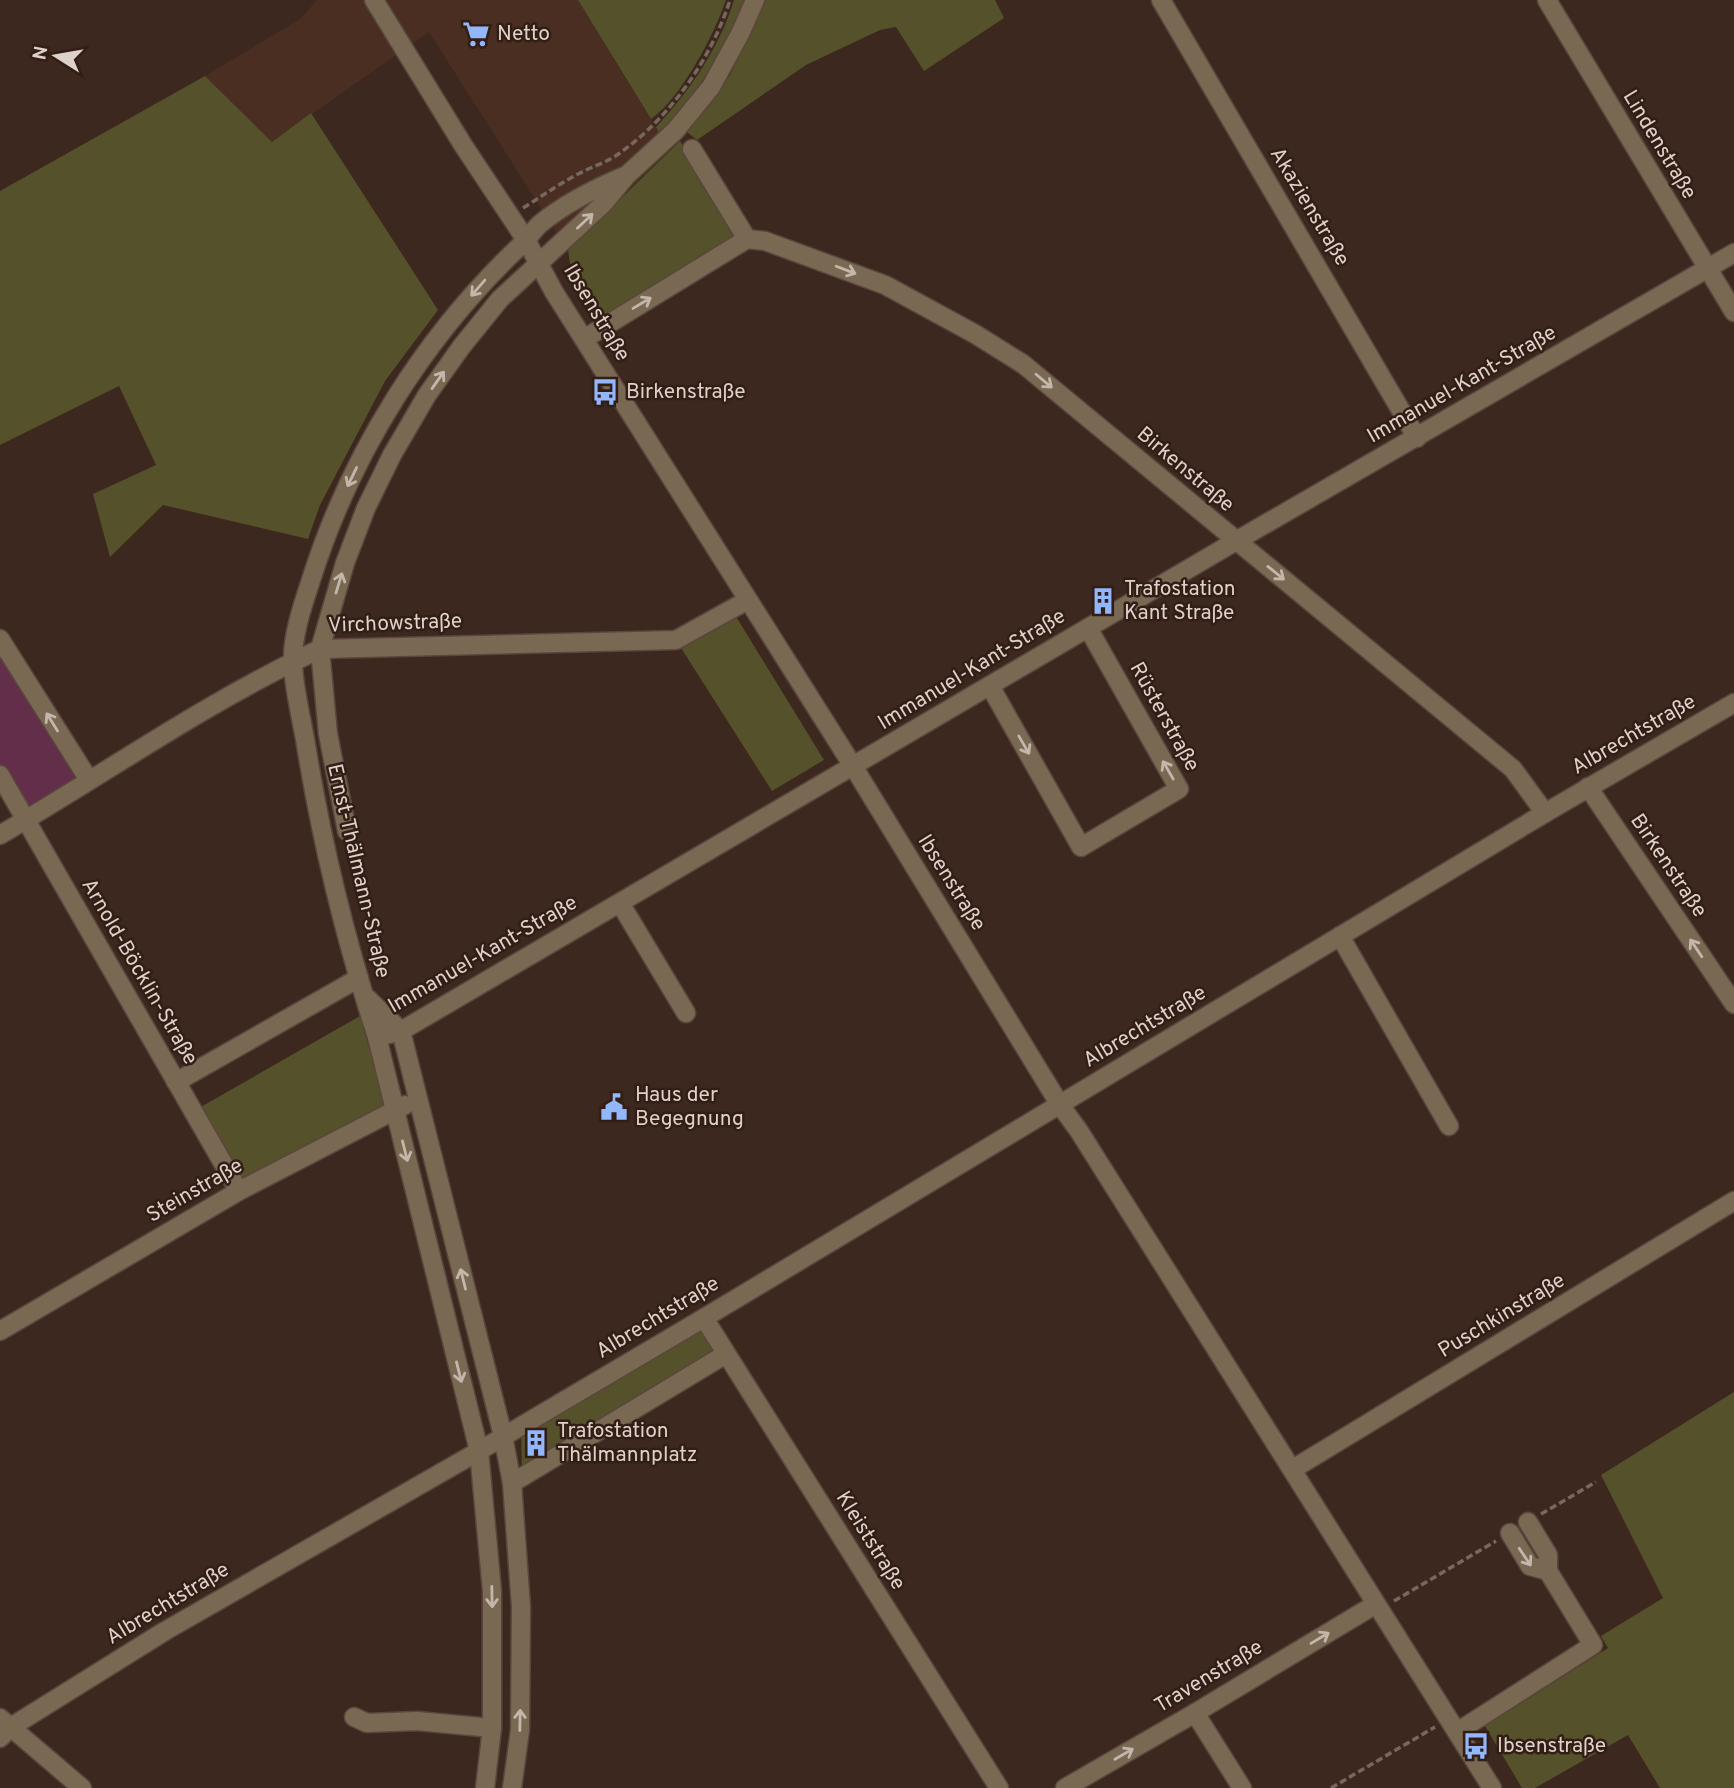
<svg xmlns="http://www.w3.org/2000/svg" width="1734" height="1788" font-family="Overpass,sans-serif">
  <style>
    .built { fill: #492e21 }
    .green { fill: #55512a }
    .water { fill: #632e4a }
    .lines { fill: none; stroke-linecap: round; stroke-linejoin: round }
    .minor-casing { stroke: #5a463e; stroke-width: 21 }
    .path { stroke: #79675f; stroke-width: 3.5; stroke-dasharray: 7 3.5; stroke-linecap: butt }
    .minor { stroke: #796953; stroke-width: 18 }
    .oneway { stroke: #c5b6ac }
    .labels { text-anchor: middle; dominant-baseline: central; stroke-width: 5; stroke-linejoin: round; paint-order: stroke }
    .poi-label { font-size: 21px; fill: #ded0ca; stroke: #321e15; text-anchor: start }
    .street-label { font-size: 21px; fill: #ded0ca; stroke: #321e15 }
  </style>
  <rect width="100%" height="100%" fill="#3d281f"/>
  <polygon class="built" points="317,0 578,0 670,151 567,249 429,32 272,142 205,76 300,19"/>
  <g class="green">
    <path d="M 578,0 L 726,0 C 714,35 681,98 651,119 Z"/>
    <path d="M 734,0 L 746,0 C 723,50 698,94 660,135 L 656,127 C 689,92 720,47 734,0 Z"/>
    <polygon points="765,0 995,0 1004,18 924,71 896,27 880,30 806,65 697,140 687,132 730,75"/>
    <polygon points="205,76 272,142 311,113 438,310 385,381 320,505 308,539 163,505 110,557 93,494 156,465 119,386 0,445 0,191"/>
    <polygon points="680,141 737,231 737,237 732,245 596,321 573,284 568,250"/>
    <polygon points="732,610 824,760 772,791 676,640"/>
    <polygon points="360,1016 386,1107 241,1183 199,1108"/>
    <polygon points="703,1320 724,1353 522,1472 521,1429"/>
    <polygon points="1734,1392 1734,1788 1660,1788 1628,1735 1535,1788 1522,1788 1485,1726 1608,1648 1601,1636 1663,1598 1601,1475"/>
  </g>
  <polygon class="water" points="0,639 84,773 21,812 0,775"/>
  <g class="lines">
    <defs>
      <g id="minor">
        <polyline points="374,0 463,145 526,240 554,292 853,766 1060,1105 1079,1131 1492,1788"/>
        <polyline points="1161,0 1417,438"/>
        <polyline points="1547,0 1734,312"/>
        <polyline points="692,149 747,239"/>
        <polyline points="584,339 747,239 765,241 885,285 975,334 1023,364 1513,769 1545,813"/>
        <polyline points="0,639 89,780"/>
        <polyline points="990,686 1081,847 1179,789 1088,628"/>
        <polyline points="0,775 239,1191"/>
        <polyline points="1588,787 1734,1004"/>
        <polyline points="347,831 328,734 320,649 345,563 366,508 392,455 427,395 462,346 500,299 603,204 627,175 675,131 711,87 741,32 755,0"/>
        <path d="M 0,835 C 106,773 208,701 320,649 L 676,640 L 748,600"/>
        <polyline points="620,903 686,1013"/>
        <polyline points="1340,936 1449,1126"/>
        <polyline points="367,998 401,1031 503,1436 512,1483 521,1607 520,1730 512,1788"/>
        <polyline points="377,1037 401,1031 1236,541 1734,253"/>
        <polyline points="176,1082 359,978"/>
        <polyline points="704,1318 999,1788"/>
        <polyline points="0,1331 239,1191 405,1105"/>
        <polyline points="1293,1469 1734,1201"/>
        <polyline points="512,1483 726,1354"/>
        <polyline points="1510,1533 1530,1566 1548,1571"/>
        <polyline points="1195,1713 1242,1788"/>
        <polyline points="354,1717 367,1723 417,1721 492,1728"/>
        <polyline points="0,1718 82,1788"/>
        <polyline points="1457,1732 1593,1645 1548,1571 1548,1555 1528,1522"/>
        <polyline points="0,1738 11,1727 165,1631 479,1451 704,1318 1545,813 1734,703"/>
        <path d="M 485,1788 L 492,1728 L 492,1591 L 479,1451 L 377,1037 C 346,942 322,844 306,745 C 302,720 293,686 293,662 C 292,636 303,604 311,580 C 351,453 425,335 522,244 C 529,238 533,230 540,224 C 564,204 598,187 627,175"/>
        <polyline points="1065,1788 1195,1713 1376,1604"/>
      </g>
    </defs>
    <use href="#minor" class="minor-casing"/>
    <g class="path">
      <path d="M 523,208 C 542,196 559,184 578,174 C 591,167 605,163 617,155 C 669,119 711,60 730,0"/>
      <polyline points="1541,1514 1596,1482"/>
      <polyline points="1394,1601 1496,1541"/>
      <polyline points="1331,1788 1435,1727"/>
    </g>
    <use href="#minor" class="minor"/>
  </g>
  <defs><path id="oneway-shaft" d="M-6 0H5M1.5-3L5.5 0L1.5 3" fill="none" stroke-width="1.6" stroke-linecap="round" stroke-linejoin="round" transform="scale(1.75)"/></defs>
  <g class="oneway">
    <use href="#oneway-shaft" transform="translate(585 221) rotate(-43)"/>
    <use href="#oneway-shaft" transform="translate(846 270) rotate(21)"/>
    <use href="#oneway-shaft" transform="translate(478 288) rotate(131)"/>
    <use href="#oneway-shaft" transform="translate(642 303) rotate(-31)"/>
    <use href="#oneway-shaft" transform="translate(438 380) rotate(-55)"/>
    <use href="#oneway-shaft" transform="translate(1044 381) rotate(40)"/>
    <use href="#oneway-shaft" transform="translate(352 477) rotate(116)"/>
    <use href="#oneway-shaft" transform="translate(1276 573) rotate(39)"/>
    <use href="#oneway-shaft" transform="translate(339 583) rotate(-73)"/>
    <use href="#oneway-shaft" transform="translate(52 722) rotate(-122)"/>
    <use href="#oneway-shaft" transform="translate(1024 745) rotate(60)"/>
    <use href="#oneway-shaft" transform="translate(1168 770) rotate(-120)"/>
    <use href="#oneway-shaft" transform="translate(1696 948) rotate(-124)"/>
    <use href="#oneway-shaft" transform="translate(405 1151) rotate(76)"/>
    <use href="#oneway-shaft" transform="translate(463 1279) rotate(-104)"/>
    <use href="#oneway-shaft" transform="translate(459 1372) rotate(76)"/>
    <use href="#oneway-shaft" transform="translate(1525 1557) rotate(56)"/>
    <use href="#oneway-shaft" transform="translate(492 1597) rotate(89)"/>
    <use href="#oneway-shaft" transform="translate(1320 1638) rotate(-31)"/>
    <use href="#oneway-shaft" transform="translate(520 1720) rotate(-89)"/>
    <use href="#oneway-shaft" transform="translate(1124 1754) rotate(-30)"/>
  </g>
  <defs>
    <symbol id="supermarket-bare" viewBox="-9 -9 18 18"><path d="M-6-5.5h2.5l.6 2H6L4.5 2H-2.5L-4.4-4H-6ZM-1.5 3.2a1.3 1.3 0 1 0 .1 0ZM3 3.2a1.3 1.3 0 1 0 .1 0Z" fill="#93b7fd" stroke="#321e15" stroke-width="2.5" paint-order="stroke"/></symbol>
    <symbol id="bus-bare" viewBox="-9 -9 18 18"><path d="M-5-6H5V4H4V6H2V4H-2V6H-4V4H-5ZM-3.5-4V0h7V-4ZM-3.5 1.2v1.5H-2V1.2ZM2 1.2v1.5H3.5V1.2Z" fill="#93b7fd" stroke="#321e15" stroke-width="2.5" paint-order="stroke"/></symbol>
    <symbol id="building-bare" viewBox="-9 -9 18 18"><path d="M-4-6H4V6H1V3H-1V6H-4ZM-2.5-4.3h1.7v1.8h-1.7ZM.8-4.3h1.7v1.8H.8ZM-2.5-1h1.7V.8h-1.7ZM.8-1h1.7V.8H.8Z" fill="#93b7fd" stroke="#321e15" stroke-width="2.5" paint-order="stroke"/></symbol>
    <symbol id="civic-bare" viewBox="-9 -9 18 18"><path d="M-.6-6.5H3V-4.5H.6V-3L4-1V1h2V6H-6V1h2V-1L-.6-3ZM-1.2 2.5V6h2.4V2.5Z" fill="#93b7fd" stroke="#321e15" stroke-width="2.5" paint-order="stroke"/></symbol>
  </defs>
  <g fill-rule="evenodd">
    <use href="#supermarket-bare" x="457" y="15" width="38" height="38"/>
    <use href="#bus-bare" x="586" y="373" width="38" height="38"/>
    <use href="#building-bare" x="1084" y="582" width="38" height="38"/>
    <use href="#civic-bare" x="595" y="1088" width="38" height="38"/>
    <use href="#building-bare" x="517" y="1424" width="38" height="38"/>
    <use href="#bus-bare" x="1457" y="1727" width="38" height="38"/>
  </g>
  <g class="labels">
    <g class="poi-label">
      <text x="497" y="34">Netto</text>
      <text x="626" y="392">Birkenstraße</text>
      <text x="1124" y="589">Trafostation<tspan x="1124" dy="24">Kant Straße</tspan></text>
      <text x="635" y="1095">Haus der<tspan x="635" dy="24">Begegnung</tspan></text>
      <text x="557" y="1431">Trafostation<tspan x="557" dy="24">Thälmannplatz</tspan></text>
      <text x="1497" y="1746">Ibsenstraße</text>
    </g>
    <g class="street-label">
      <text transform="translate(1659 145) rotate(59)">Lindenstraße</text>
      <text transform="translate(1309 207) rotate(59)">Akazienstraße</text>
      <text transform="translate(596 313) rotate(59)">Ibsenstraße</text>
      <text transform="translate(1462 385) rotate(-30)">Immanuel-Kant-Straße</text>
      <text transform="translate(1185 470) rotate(40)">Birkenstraße</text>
      <text transform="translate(395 624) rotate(-2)">Virchowstraße</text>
      <text transform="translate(972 670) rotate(-31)">Immanuel-Kant-Straße</text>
      <text transform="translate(1164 717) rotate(61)">Rüsterstraße</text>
      <text transform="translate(1634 735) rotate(-30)">Albrechtstraße</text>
      <text transform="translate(1668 866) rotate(56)">Birkenstraße</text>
      <text transform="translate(358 871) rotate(77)">Ernst-Thälmann-Straße</text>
      <text transform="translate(951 883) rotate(58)">Ibsenstraße</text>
      <text transform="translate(483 955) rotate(-30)">Immanuel-Kant-Straße</text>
      <text transform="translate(139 972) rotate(60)">Arnold-Böcklin-Straße</text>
      <text transform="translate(1145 1027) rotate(-31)">Albrechtstraße</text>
      <text transform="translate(195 1191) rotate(-30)">Steinstraße</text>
      <text transform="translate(1502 1316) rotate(-31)">Puschkinstraße</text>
      <text transform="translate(658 1318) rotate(-31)">Albrechtstraße</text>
      <text transform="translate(870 1541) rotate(58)">Kleiststraße</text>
      <text transform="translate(168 1604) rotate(-31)">Albrechtstraße</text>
      <text transform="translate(1209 1677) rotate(-31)">Travenstraße</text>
    </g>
  </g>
  <g transform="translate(56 56) rotate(281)" stroke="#321e15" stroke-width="5" paint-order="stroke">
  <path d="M0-5L12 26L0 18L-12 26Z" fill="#ded0ca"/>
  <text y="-10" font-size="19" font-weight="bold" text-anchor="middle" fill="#ded0ca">N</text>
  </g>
</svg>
